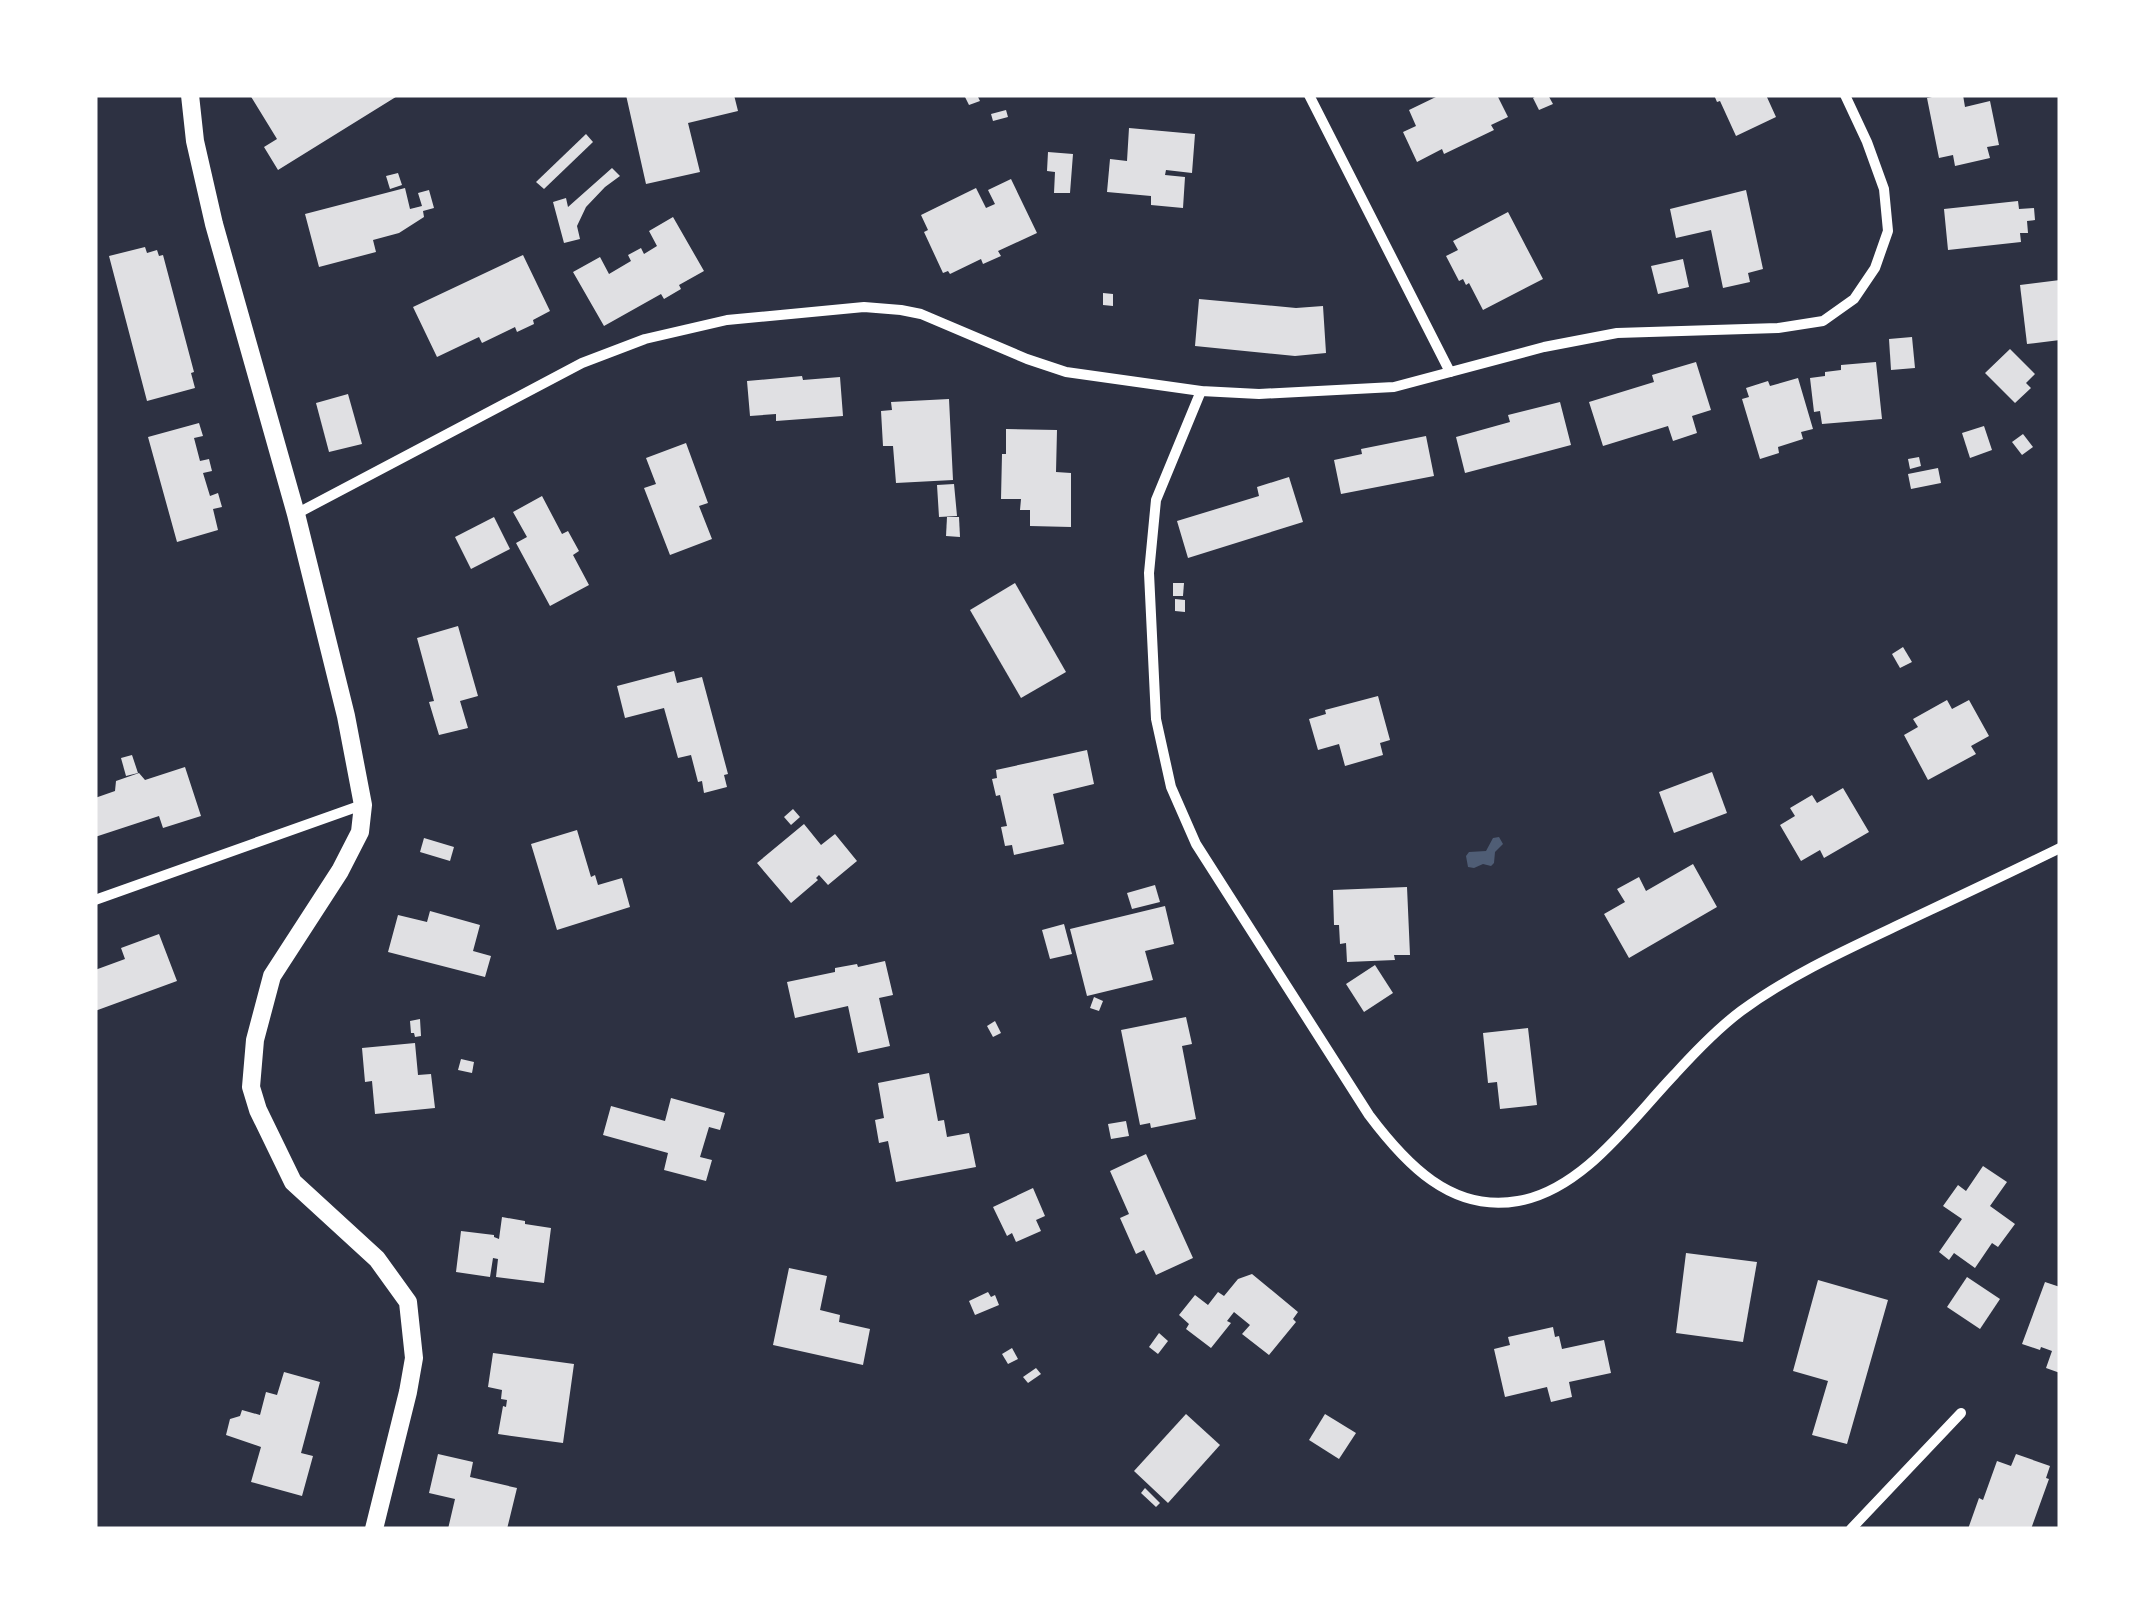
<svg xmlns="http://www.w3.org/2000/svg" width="2155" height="1624" font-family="'Fira Sans',sans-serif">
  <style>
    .water { fill: #4f5d75 }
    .building { fill: #e0e0e3 }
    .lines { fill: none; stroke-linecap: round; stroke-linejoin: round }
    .minor { stroke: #fff; stroke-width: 10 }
    .tertiary { stroke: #fff; stroke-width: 18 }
  </style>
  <rect width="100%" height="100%" fill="#2d3142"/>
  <polygon class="water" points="1499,837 1503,844 1495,852 1494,863 1491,866 1483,864 1474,868 1468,867 1466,856 1469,852 1486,851 1493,838"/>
  <g class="building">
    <polygon points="250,95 399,95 278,170 264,147 277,139"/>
    <polygon points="626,95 734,95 738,111 688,123 700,172 646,184"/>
    <polygon points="964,95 977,95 980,101 969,105"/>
    <polygon points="1440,95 1497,95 1508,117 1491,125 1494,130 1444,154 1442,149 1417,162 1403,132 1416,126 1409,110"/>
    <polygon points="1538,95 1548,95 1553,104 1539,110 1533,98"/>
    <polygon points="1714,95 1766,95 1776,117 1736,136 1720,101 1717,102"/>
    <polygon points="1942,95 1963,95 1965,107 1990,101 1999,145 1987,147 1990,158 1955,166 1953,155 1939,158 1927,98"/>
    <polygon points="1006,110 1008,117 993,121 991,114"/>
    <polygon points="1129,128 1195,134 1192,173 1166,170 1165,175 1185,177 1183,208 1151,205 1151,196 1107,192 1110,159 1127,161"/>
    <polygon points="586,134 593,142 544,189 536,182"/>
    <polygon points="1048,152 1073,154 1070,193 1054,193 1055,172 1047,171"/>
    <polygon points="612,168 620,176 605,187 586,207 577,226 580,239 564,243 553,202 566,198 568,207"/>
    <polygon points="398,173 402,185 390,189 386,176"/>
    <polygon points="1011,179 1037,233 998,251 1001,256 983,264 981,259 950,274 948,271 943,273 924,232 928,230 921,215 976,188 986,208 995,204 988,190"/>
    <polygon points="405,188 410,209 422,206 418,193 429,190 434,208 423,211 424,217 399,233 373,240 376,252 319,267 305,214"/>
    <polygon points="1746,190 1763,269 1748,273 1750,282 1723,288 1711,230 1676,238 1670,209"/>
    <polygon points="2018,201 2019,209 2034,208 2035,220 2027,221 2028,233 2020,233 2021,242 1948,250 1944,209"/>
    <polygon points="1508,212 1543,279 1483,310 1469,283 1466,285 1463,279 1459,281 1446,256 1458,250 1453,241"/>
    <polygon points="673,217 704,271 679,285 681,289 664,299 661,294 604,326 573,272 600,257 609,274 631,261 628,255 641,248 644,254 657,246 649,231"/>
    <polygon points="145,247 147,253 157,250 159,256 163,255 194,372 191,373 195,388 147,401 109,256"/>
    <polygon points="523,255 550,311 533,320 534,324 517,332 515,327 482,343 479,337 437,357 413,307"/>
    <polygon points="1683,259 1689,287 1658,294 1651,266"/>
    <polygon points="2060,280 2060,340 2027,344 2020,285"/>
    <polygon points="1103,293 1113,294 1113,306 1103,305"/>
    <polygon points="1199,299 1296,308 1323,306 1326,353 1295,356 1195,346"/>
    <polygon points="1912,337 1915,368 1891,370 1889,339"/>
    <polygon points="2010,349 2035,374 2026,383 2031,388 2015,403 1985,373"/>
    <polygon points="1696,362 1711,410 1692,416 1697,433 1673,441 1668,426 1603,446 1589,402 1654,382 1652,375"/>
    <polygon points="1876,362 1882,419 1822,424 1820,411 1814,412 1810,378 1825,376 1825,372 1841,370 1841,365"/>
    <polygon points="802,376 803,380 840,377 843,416 776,421 776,414 750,416 747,381"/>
    <polygon points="1798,378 1813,429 1801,432 1803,439 1778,447 1779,453 1760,459 1742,399 1749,397 1746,388 1768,381 1770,386"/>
    <polygon points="348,394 362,444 329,452 316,403"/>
    <polygon points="949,399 953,480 896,483 893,446 883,446 881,411 892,410 891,402"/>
    <polygon points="1560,402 1571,445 1465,473 1456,437 1510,422 1508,415"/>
    <polygon points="199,423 203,436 194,438 200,461 209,459 212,471 203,473 210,496 218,493 222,507 213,509 218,530 177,542 148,437"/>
    <polygon points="1984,426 1992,450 1970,458 1962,433"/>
    <polygon points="1006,429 1057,430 1056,472 1071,473 1071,527 1030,526 1030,510 1020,510 1021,499 1001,499 1002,454 1006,454"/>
    <polygon points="2023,434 2033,447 2022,455 2012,442"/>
    <polygon points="1426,436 1434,476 1341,494 1334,460 1362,454 1361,449"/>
    <polygon points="686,443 708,503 699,506 712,539 670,555 644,488 656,484 646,458"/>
    <polygon points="1919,457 1921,466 1910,469 1908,459"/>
    <polygon points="1938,468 1941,483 1911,489 1908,474"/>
    <polygon points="1289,477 1303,522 1188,558 1177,521 1259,496 1257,487"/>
    <polygon points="954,484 957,516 939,517 937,485"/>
    <polygon points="542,496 562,534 568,531 579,551 573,555 589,585 550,606 516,543 527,537 513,512"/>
    <polygon points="494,517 510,549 471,569 455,537"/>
    <polygon points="947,517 959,517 960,537 946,536"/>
    <polygon points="1015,583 1066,672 1021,698 970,610"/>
    <polygon points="1173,583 1184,583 1183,596 1173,596"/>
    <polygon points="1175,599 1185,600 1185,612 1175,611"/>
    <polygon points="458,626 478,696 460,701 468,728 439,735 429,702 434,701 417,638"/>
    <polygon points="1903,647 1912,662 1900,668 1892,654"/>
    <polygon points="674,671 677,683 702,677 728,774 724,775 727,787 704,793 702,781 698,782 691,755 678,758 664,708 625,718 617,686"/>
    <polygon points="1378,696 1390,740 1380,743 1383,755 1345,766 1339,744 1318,750 1309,719 1326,714 1325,710"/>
    <polygon points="1947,700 1952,709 1969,700 1989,736 1971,746 1976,754 1928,780 1904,735 1918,727 1913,719"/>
    <polygon points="1087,750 1094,784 1053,794 1064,844 1014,855 1012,845 1005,846 1001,827 1007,826 1000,795 996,796 992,779 997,778 996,770"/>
    <polygon points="132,755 138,773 126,776 121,758"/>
    <polygon points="185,767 201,816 163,828 159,816 95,837 95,798 115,791 116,781 139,773 145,780"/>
    <polygon points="1712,772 1727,813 1674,833 1659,792"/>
    <polygon points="1843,788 1869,832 1824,858 1820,850 1801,861 1780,825 1795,816 1790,808 1812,795 1817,803"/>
    <polygon points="793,809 800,817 791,825 784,817"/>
    <polygon points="804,824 821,845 835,834 857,861 828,885 819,875 816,878 818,880 791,903 757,863"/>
    <polygon points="577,830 591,877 595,875 598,885 622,878 630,907 557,930 531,844"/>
    <polygon points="424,838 454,847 450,861 420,852"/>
    <polygon points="1693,864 1717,907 1629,958 1604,914 1625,902 1617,889 1639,877 1646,891"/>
    <polygon points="1155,885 1160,902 1132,909 1127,893"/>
    <polygon points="1407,887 1410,955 1394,955 1395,960 1347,962 1346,943 1340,944 1339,925 1334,925 1333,890"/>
    <polygon points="1165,906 1174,944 1145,951 1153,980 1087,996 1070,929"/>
    <polygon points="430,911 480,925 473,951 491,956 485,977 388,952 398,915 427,922"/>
    <polygon points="1064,924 1072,954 1050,959 1042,930"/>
    <polygon points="159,934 177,981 95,1011 95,970 125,959 121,948"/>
    <polygon points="885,961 893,995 879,998 890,1046 858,1053 848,1006 795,1018 787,982 835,972 835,968 857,964 858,967"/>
    <polygon points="1375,965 1393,993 1364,1012 1346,984"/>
    <polygon points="1094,997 1103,1001 1099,1011 1090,1008"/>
    <polygon points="1186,1017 1192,1044 1182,1046 1196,1119 1151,1128 1150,1123 1140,1125 1121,1030"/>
    <polygon points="420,1019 421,1036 415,1037 414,1033 411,1033 410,1021"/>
    <polygon points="995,1021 1001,1033 993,1037 987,1026"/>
    <polygon points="1528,1028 1537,1105 1500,1109 1497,1082 1488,1083 1483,1033"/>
    <polygon points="415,1043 418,1075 431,1074 435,1108 375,1114 372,1081 365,1082 362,1048"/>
    <polygon points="461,1059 474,1062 472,1073 458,1070"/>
    <polygon points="929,1073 938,1121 944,1120 947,1137 969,1133 976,1167 896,1182 888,1141 879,1143 875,1120 884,1118 878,1083"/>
    <polygon points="671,1098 725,1113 720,1130 709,1127 700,1157 712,1160 706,1181 664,1170 668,1153 603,1135 611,1106 665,1121"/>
    <polygon points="1126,1121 1129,1136 1111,1139 1108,1124"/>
    <polygon points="1146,1154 1193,1258 1156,1275 1144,1250 1136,1254 1120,1218 1129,1214 1110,1171"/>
    <polygon points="1983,1166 2007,1182 1990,1206 2015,1224 1998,1247 1992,1243 1975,1268 1954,1253 1949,1260 1939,1252 1962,1219 1943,1206 1958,1185 1966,1191"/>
    <polygon points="1033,1188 1045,1216 1036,1220 1041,1231 1016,1242 1012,1233 1007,1236 993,1207"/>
    <polygon points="502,1217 525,1221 525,1224 551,1228 544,1283 496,1277 498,1259 493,1258 490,1277 456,1272 461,1231 494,1235 494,1237 499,1239"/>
    <polygon points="1686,1253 1757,1262 1743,1342 1676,1333"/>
    <polygon points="789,1268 827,1276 820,1310 840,1315 839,1322 870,1329 863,1365 773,1345"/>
    <polygon points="1252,1274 1298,1312 1293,1319 1296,1322 1269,1355 1242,1334 1250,1325 1234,1312 1227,1321 1231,1323 1211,1348 1186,1329 1189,1324 1179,1315 1195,1295 1208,1305 1218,1292 1224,1296 1238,1279"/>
    <polygon points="1967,1277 2000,1299 1980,1329 1947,1307"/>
    <polygon points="1818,1280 1888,1300 1847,1444 1812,1435 1828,1381 1793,1371"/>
    <polygon points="2045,1282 2060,1287 2060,1373 2046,1368 2052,1351 2041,1347 2040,1350 2022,1344"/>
    <polygon points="988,1292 991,1297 995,1295 999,1305 975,1315 969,1301"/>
    <polygon points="1553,1327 1555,1337 1559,1336 1562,1349 1604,1340 1611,1373 1569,1382 1572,1397 1551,1402 1547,1387 1505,1397 1494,1349 1510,1345 1508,1337"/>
    <polygon points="1159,1333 1168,1341 1158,1354 1149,1347"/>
    <polygon points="1012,1348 1018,1359 1008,1364 1002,1354"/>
    <polygon points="493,1353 574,1364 563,1443 498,1434 503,1406 506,1407 507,1400 501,1399 502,1390 488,1387"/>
    <polygon points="1036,1368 1041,1374 1028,1383 1023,1377"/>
    <polygon points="284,1372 320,1382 301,1453 313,1456 302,1496 251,1482 261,1447 226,1435 230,1419 240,1416 242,1410 260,1415 266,1392 277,1395"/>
    <polygon points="1186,1414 1220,1445 1168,1503 1134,1471"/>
    <polygon points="1325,1414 1356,1433 1339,1459 1309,1440"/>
    <polygon points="438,1454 473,1462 470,1477 517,1488 507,1529 448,1529 455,1499 429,1493"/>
    <polygon points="2016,1454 2050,1466 2046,1478 2049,1479 2031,1529 1968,1529 1979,1498 1983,1500 1997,1461 2011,1466"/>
    <polygon points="1145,1488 1160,1503 1156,1507 1141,1493"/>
  </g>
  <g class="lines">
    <g class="minor">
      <polyline points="1309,95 1450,372"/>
      <path d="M 1201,391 L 1156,500 L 1149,573 L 1156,719 L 1171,787 L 1196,844 L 1369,1115 C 1405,1163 1451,1213 1518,1201 C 1583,1190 1631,1120 1675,1074 C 1695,1052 1717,1029 1741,1011 C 1786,978 1837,954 1888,930 C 1945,903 2003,876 2060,848"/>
      <polyline points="296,514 582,363 645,339 727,320 864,307 901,310 921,314 1027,359 1066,372 1201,391 1259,394 1394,387 1544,347 1617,333 1778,328 1823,321 1854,299 1875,268 1888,231 1884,189 1867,142 1845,95"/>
      <polyline points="95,900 362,805"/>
      <polyline points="1851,1529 1961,1413"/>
    </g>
    <polyline class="tertiary" points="190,95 195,141 214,224 296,514 346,716 363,805 360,832 340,871 272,976 255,1040 251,1087 258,1110 293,1182 377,1259 408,1302 414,1358 408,1392 374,1529"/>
  </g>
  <rect width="2155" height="1624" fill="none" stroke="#ffffff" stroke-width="195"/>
</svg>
